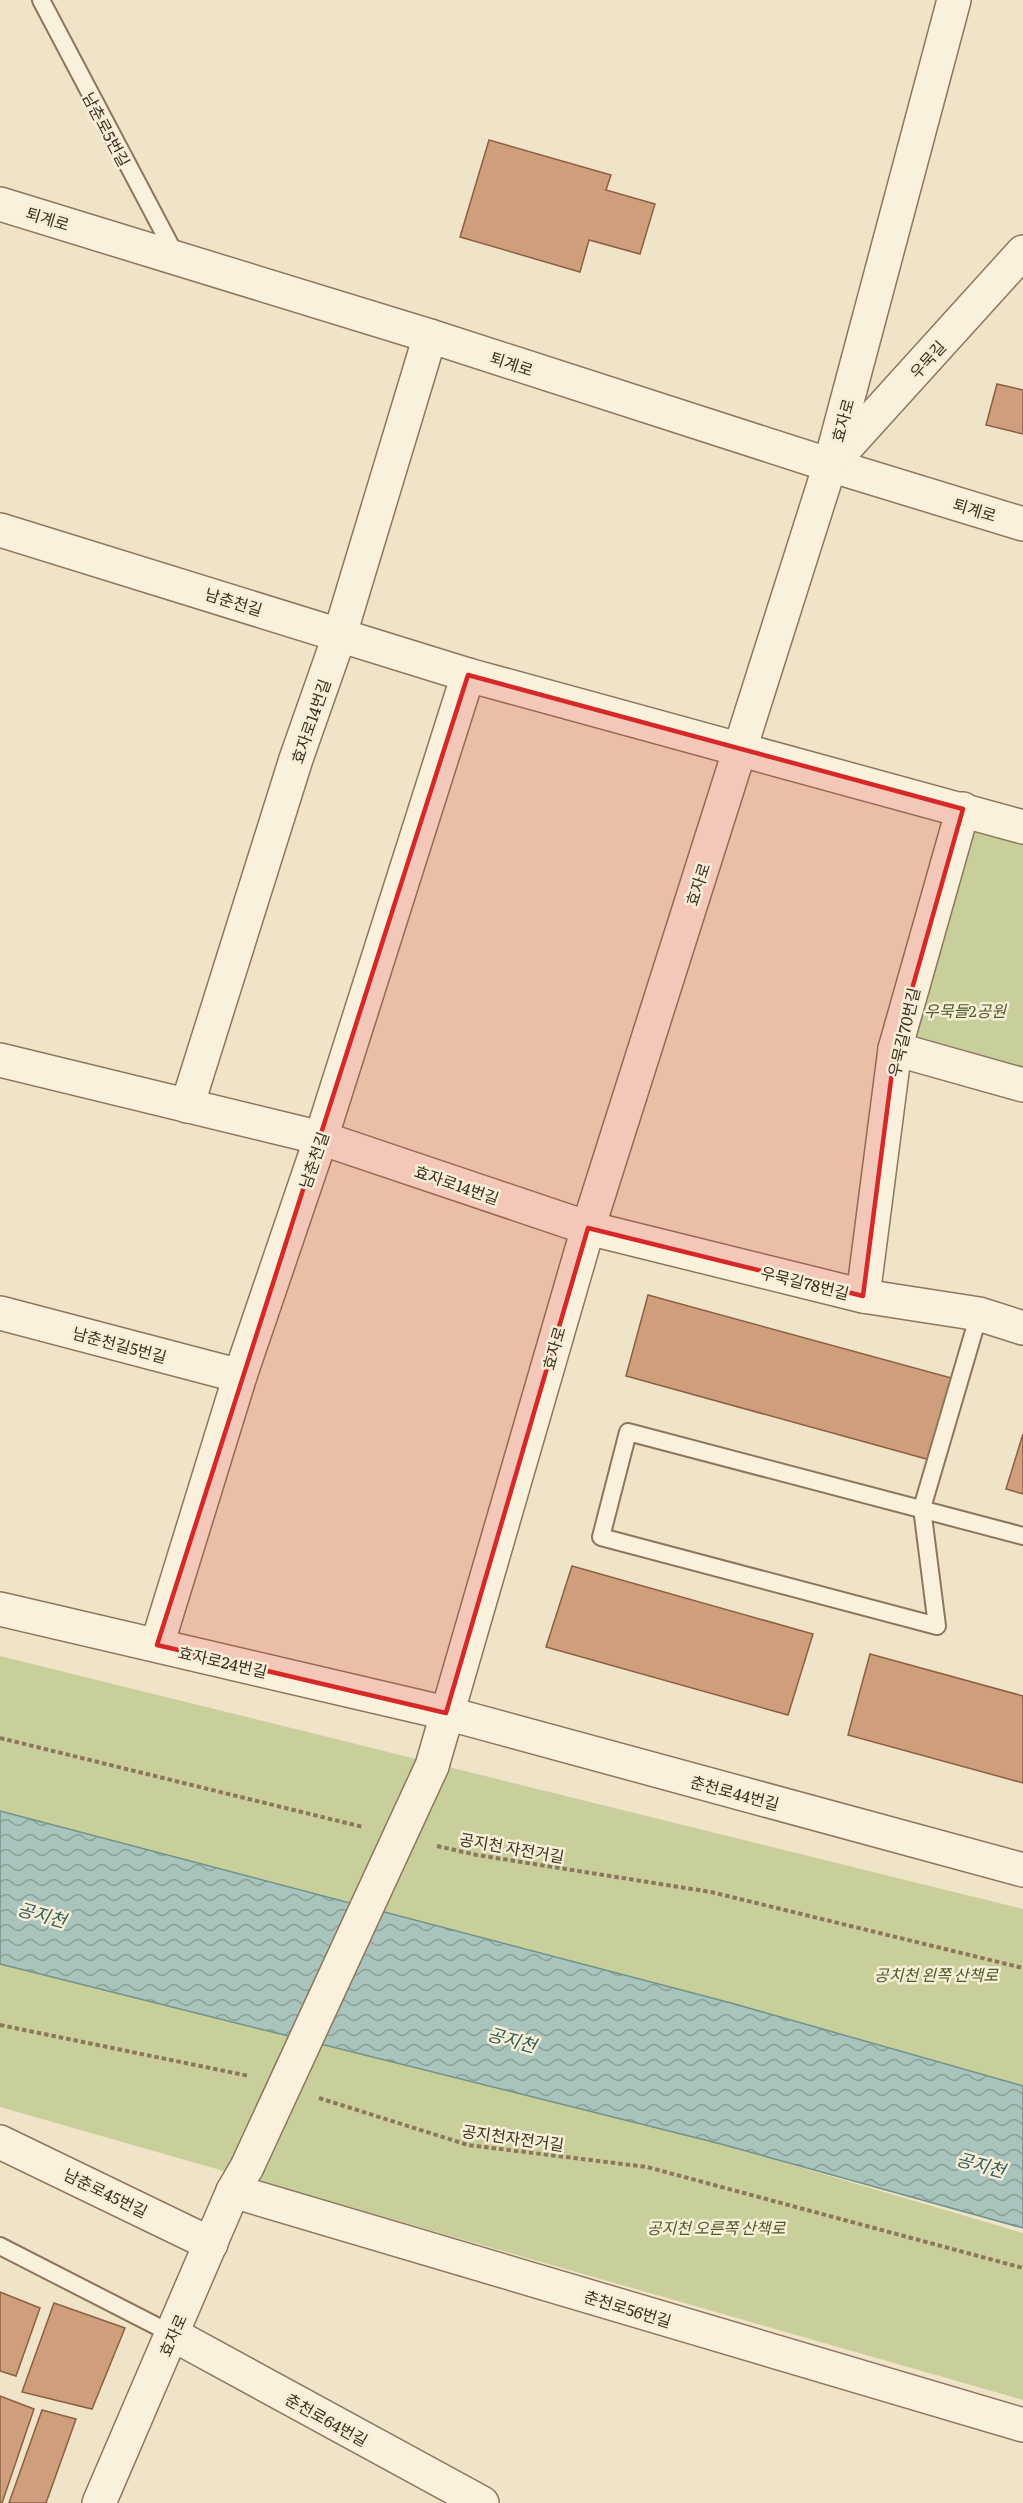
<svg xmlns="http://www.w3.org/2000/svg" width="1023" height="2503" font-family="Literata,'Noto Sans KR',serif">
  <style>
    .green { fill: #c9cf9b }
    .water { fill: url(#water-waves); stroke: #6f938a; stroke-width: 1.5 }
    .building { fill: #cf9f7d; stroke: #8d5f41; stroke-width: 1.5 }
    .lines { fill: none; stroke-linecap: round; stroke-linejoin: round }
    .service-casing { stroke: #8d765c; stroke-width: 20 }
    .minor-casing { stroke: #8d765c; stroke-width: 36 }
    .tertiary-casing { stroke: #8d765c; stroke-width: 36 }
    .path { stroke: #8d765c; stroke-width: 4; stroke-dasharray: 4.5 3; stroke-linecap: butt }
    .service { stroke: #faf1dc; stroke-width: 16 }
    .minor { stroke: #faf1dc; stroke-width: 33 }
    .tertiary { stroke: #faf1dc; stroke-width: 33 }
    .tertiary-bridge-casing { stroke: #8d765c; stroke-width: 36; stroke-linecap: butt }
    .tertiary-bridge { stroke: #faf1dc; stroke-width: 33 }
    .marked { fill: #d62828; fill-opacity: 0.2; stroke: #d62828; stroke-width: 4.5; stroke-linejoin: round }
    .labels { text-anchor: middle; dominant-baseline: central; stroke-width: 5; stroke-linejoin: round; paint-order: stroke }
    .street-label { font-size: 16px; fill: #3d2e20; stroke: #f7eed8 }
    .park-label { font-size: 16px; font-style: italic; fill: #4d5a26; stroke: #f7eed8 }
    .water-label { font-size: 18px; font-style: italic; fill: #2f5d5a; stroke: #f7eed8 }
  </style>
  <defs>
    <pattern id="water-waves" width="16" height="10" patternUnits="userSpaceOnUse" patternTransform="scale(1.5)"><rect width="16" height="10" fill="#a9c4bc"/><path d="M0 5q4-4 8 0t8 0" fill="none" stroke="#8ba098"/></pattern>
  </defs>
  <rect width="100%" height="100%" fill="#f0e4c8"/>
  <g class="green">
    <polygon points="963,809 1023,827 1023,1085 895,1049"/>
    <polygon points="0,1656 1023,1909 1023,2086 731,2003 0,1811"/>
    <polygon points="0,1964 721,2144 1023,2233 1023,2400 0,2107"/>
  </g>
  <polygon class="water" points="0,1811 731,2003 1023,2086 1023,2228 721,2144 0,1964"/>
  <g class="building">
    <polygon points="489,140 611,175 606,190 655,204 640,254 589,240 580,272 460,237"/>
    <polygon points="997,384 1023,390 1023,434 986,425"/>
    <polygon points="648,1295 966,1382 941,1463 626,1376"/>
    <polygon points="1023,1434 1023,1494 1006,1489"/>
    <polygon points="572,1566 813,1634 788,1715 546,1647"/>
    <polygon points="870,1654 1023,1696 1023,1783 848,1735"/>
    <polygon points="0,2292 40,2308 16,2376 0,2371"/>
    <polygon points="54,2303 125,2328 92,2409 22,2392"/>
    <polygon points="0,2396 34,2409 2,2503 0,2503"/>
    <polygon points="42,2410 76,2419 46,2503 9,2503"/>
  </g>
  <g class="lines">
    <defs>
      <g id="service">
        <polyline points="41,0 176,256"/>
        <polyline points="979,1314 922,1508 937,1626 601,1537 628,1432 1023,1536"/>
        <polyline points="0,2246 172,2334"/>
      </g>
      <g id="minor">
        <polyline points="1023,252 830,465 1023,524"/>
        <polyline points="0,530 468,675 1023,827"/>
        <polyline points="895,1049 1023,1085"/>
        <polyline points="0,1060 321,1138 588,1228 863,1296 979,1314 1023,1328"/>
        <polyline points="187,1106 296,759 340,634 430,336"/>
        <polyline points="863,1296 895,1049 963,809"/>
        <polyline points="0,1313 240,1376"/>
        <polyline points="0,1609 446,1713 1023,1870"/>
        <polyline points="157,1645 240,1376 321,1138 468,675"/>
        <polyline points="0,2142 211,2244"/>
        <polyline points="233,2191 1023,2425"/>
        <polyline points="172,2334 482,2503"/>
      </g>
      <g id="tertiary">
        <polyline points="0,204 430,336 830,465"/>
        <polyline points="432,1766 588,1228 830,465 954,0"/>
        <polyline points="99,2503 233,2191 247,2167"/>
      </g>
    </defs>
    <use href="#service" class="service-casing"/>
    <use href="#minor" class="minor-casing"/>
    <use href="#tertiary" class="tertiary-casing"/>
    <g class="path">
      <polyline points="0,1738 363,1827"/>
      <polyline points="437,1846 477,1855 711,1892 1023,1968"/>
      <polyline points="0,2025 249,2076"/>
      <polyline points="319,2098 468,2145 647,2167 1023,2268"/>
    </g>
    <use href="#service" class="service"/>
    <use href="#minor" class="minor"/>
    <use href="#tertiary" class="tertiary"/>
    <defs>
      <polyline id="tertiary-bridge" points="247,2167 432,1766"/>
    </defs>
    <use href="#tertiary-bridge" class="tertiary-bridge-casing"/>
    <use href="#tertiary-bridge" class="tertiary-bridge"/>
  </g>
  <path class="marked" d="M 468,675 L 963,809 L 895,1049 L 863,1296 L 588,1228 L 446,1713 L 157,1645 Z"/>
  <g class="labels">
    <g class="street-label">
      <text transform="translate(107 129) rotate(62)">남춘로5번길</text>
      <text transform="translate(48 218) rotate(17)">퇴계로</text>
      <text transform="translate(927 359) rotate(-48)">우묵길</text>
      <text transform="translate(512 363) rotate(18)">퇴계로</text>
      <text transform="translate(842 420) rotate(-75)">효자로</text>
      <text transform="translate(975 509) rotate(17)">퇴계로</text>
      <text transform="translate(234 601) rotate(17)">남춘천길</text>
      <text transform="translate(310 721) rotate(-71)">효자로14번길</text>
      <text transform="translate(697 884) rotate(-72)">효자로</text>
      <text transform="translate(903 1032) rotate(-77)">우묵길70번길</text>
      <text transform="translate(313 1160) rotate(-71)">남춘천길</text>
      <text transform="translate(457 1184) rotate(19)">효자로14번길</text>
      <text transform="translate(805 1282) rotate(14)">우묵길78번길</text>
      <text transform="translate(120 1344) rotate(15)">남춘천길5번길</text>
      <text transform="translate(553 1348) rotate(-74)">효자로</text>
      <text transform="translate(223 1661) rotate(13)">효자로24번길</text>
      <text transform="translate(735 1792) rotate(15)">춘천로44번길</text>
      <text transform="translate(512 1847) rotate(10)">공지천 자전거길</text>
      <text transform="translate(513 2137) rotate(8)">공지천자전거길</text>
      <text transform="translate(106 2192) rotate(26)">남춘로45번길</text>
      <text transform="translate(628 2308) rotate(17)">춘천로56번길</text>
      <text transform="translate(172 2335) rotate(-66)">효자로</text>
      <text transform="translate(327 2419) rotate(29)">춘천로64번길</text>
    </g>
    <g class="park-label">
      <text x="965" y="1010">우묵들2공원</text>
      <text x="936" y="1974">공치천 왼쪽 산책로</text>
      <text x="716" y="2227">공지천 오른쪽 산책로</text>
    </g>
    <g class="water-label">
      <text transform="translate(42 1914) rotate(15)">공지천</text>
      <text transform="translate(512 2039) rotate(15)">공지천</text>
      <text transform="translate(981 2164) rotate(15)">공지천</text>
    </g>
  </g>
</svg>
